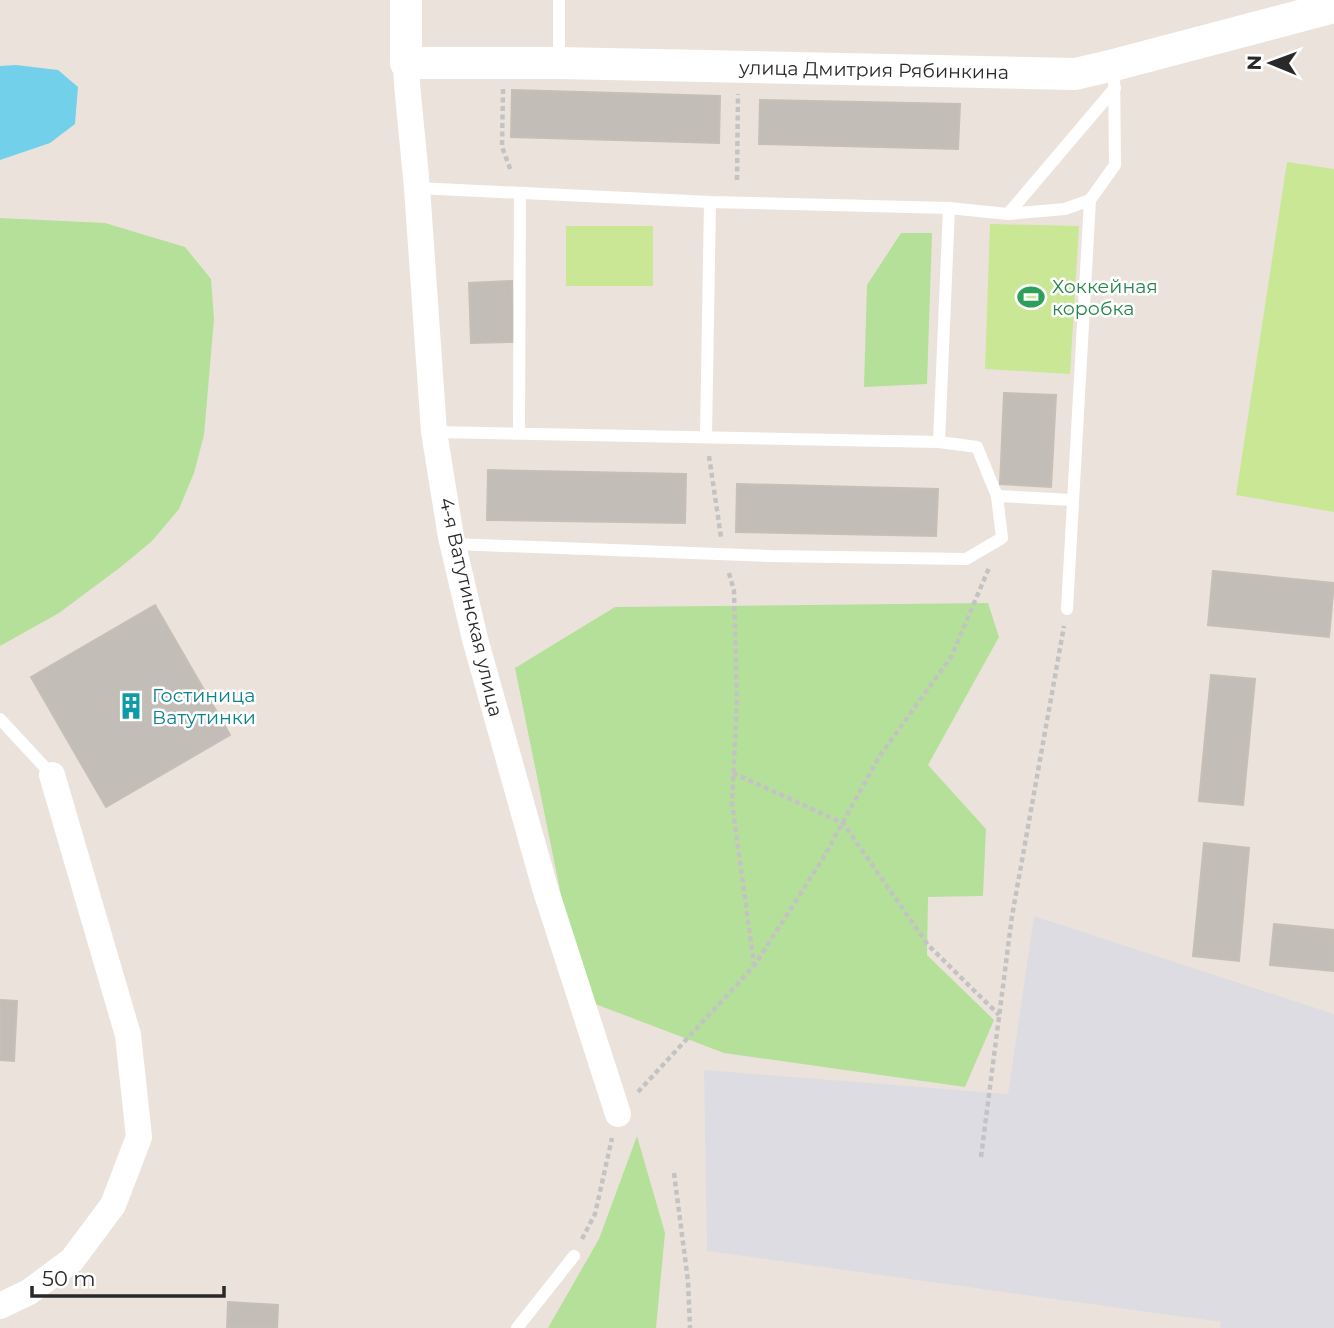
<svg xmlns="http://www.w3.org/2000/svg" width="1334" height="1328" font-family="Montserrat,sans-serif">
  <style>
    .industrial { fill: #dedce3 }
    .green { fill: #b5e099 }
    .pitch { fill: #c9e795 }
    .water { fill: #72d0ea }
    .building { fill: #c3bdb8; stroke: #c6bfb5; stroke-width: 2 }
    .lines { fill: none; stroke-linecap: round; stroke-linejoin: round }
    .path { stroke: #c3c3c3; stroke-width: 4.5; stroke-dasharray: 5 3.5; stroke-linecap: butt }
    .service { stroke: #fff; stroke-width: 12 }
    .minor { stroke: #fff; stroke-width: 26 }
    .tertiary { stroke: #fff; stroke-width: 32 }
    .labels { text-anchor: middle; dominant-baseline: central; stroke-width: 5; stroke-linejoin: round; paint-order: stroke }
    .street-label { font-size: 19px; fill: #292929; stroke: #fff }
    .leisure-label { font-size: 19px; fill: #27864d; stroke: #fff; text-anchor: start }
    .culture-label { font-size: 19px; fill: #0d838f; stroke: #fff; text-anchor: start }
  </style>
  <rect width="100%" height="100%" fill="#ebe3db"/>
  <polygon class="industrial" points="1034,916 1334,1014 1334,1328 1220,1328 1221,1322 707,1251 704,1070 1008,1094"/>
  <g class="green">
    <polygon points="0,218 105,223 185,247 211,279 214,319 204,435 194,473 179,509 152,541 122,566 59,613 0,646"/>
    <polygon points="901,233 932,233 927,384 864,387 867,285"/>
    <polygon points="988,603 999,637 928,765 986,829 983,896 928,897 927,955 994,1020 965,1087 724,1053 582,999 515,668 615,607"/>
    <polygon points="637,1136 665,1233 656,1328 548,1328 599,1239"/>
  </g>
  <g class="pitch">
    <polygon points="1287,162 1334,169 1334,512 1236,495"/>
    <polygon points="990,224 1079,226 1070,374 985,369"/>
    <rect x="566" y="226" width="87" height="60"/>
  </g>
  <polygon class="water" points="16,65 58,70 78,87 75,124 50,143 0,160 0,66"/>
  <g class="building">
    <polygon points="512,90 720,96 719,143 511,137"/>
    <polygon points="760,100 960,104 958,149 759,144"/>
    <polygon points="512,281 513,342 471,343 469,283"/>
    <polygon points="1004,393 1056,395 1051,487 1000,484"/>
    <polygon points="488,470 686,474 685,523 487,520"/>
    <polygon points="737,484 938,489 936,536 736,532"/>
    <polygon points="1213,571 1334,583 1329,637 1208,625"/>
    <polygon points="155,605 230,735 106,807 31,677"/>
    <polygon points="1211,675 1255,679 1243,805 1199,801"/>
    <polygon points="1204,843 1249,848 1239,961 1193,956"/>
    <polygon points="1274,924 1334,930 1334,971 1270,965"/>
    <polygon points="0,1000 17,1001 14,1061 0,1060"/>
    <polygon points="228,1302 278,1305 277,1328 227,1328"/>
  </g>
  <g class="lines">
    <g class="path">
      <polyline points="503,89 502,147 511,171"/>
      <polyline points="737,180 738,94"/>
      <polyline points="709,456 721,537"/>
      <polyline points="729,573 734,591 737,701 732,802 754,965"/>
      <polyline points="733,773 843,823 928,945 999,1015"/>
      <polyline points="638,1092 754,966 822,860 879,757 951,657 989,568"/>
      <polyline points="981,1157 1012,916 1064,626"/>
      <polyline points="674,1173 688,1281 690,1328"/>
      <polyline points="582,1239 595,1214 612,1138"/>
    </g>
    <g class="service">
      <polyline points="559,63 559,0"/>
      <polyline points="417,188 710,202 949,208 1008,214 1065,209 1090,200 1115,165 1114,65"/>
      <polyline points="1008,214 1115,88"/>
      <polyline points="434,432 939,442 977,447 997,496 1073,500"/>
      <polyline points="519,433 520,193"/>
      <polyline points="706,436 710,202"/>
      <polyline points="939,442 949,208"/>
      <polyline points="453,544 770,556 966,559 1002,538 997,496"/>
      <polyline points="1067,609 1090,200"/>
      <polyline points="0,719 52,775"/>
      <polyline points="517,1328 574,1256"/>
    </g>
    <g class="minor">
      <polyline points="406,63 407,84 417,188 434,432 451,537 475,639 545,888 618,1114"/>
      <polyline points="0,1306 29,1292 72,1260 113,1205 139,1137 128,1035 52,775"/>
    </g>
    <polyline class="tertiary" points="406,0 406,63 559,63 1075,74 1114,65 1334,7"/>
  </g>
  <defs>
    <symbol id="stadium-bare" viewBox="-9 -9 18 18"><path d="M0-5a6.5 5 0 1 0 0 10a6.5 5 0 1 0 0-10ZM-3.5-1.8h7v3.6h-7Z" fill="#2e9e5b" stroke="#fff" stroke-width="2.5" paint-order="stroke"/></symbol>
    <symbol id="building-bare" viewBox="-9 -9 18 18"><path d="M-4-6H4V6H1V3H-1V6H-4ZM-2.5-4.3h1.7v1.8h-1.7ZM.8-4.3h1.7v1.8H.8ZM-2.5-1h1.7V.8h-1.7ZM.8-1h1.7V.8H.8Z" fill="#0f9aa8" stroke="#fff" stroke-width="2.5" paint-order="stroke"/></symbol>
  </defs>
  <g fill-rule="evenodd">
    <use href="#stadium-bare" x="1012" y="278" width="38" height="38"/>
    <use href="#building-bare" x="112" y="687" width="38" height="38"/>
  </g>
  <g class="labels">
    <g class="street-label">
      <text transform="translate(874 70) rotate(1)">улица Дмитрия Рябинкина</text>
      <text transform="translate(471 607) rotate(77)">4-я Ватутинская улица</text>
    </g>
    <g class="leisure-label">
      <text x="1052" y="286">Хоккейная<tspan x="1052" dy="22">коробка</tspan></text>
    </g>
    <g class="culture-label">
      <text x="152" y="695">Гостиница<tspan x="152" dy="22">Ватутинки</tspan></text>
    </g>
  </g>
  <g transform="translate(1271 63) rotate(271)" stroke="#ffffff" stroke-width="5" paint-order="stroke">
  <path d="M0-5L12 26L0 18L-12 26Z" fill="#292929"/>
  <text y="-10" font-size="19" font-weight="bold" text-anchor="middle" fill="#292929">N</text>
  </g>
  <path d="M32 1286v10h192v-10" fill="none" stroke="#292929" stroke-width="3.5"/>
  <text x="42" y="1286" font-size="21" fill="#292929" stroke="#ffffff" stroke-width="5" paint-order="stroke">50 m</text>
</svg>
